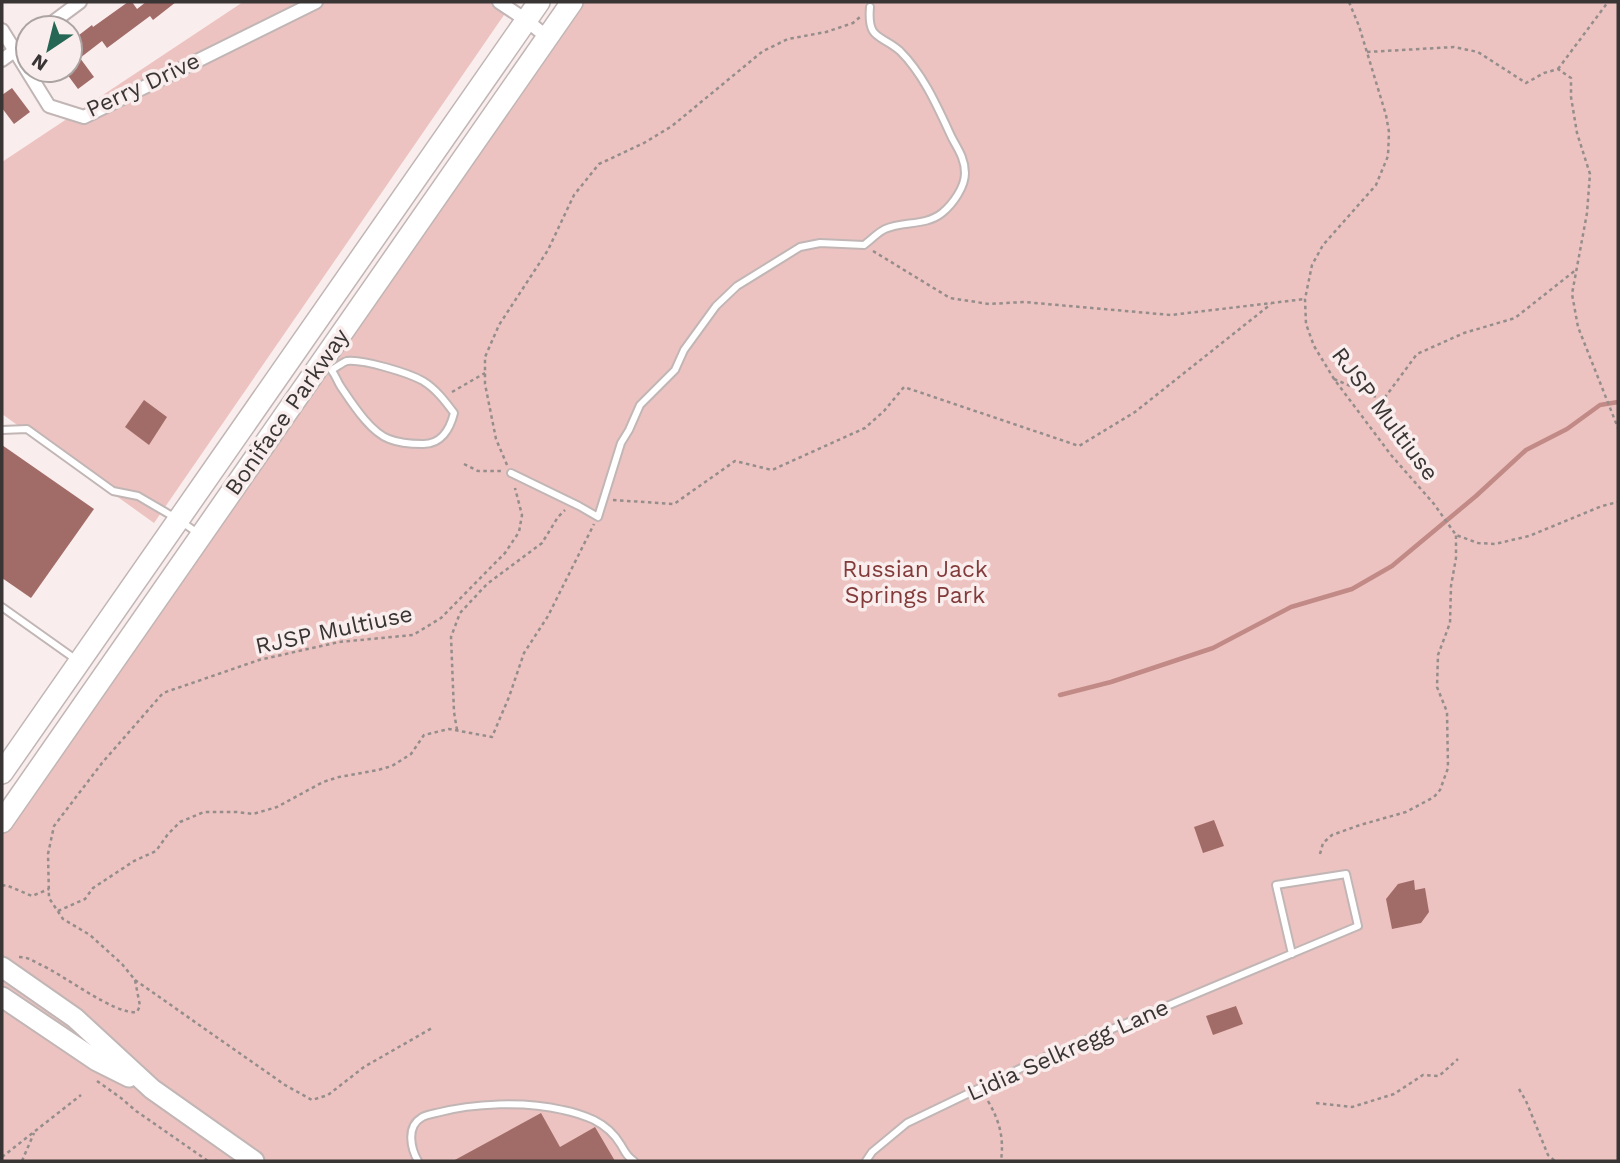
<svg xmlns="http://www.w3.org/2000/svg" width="1620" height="1163" font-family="'Work Sans',sans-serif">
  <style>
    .green { fill: #ecc3c0 }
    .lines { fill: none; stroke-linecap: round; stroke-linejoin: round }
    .stream { stroke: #c28a87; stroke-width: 4.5 }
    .building { fill: #a16b68 }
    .service-casing { stroke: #c1b6b5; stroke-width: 10 }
    .minor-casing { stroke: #c1b6b5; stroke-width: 16 }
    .secondary-casing { stroke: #c1b6b5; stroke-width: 23 }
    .primary-casing { stroke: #c1b6b5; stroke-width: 24 }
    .path { stroke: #958d8c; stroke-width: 2.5; stroke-dasharray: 3.5 3.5; stroke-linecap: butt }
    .service { stroke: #fff; stroke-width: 6 }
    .minor { stroke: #fff; stroke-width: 12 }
    .secondary { stroke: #fff; stroke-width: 19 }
    .primary { stroke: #fff; stroke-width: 21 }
    .labels { text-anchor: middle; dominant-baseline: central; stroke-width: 7; stroke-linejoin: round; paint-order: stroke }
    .street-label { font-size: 23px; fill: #393534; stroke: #f9eeed }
    .park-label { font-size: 23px; fill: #823b3a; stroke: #f9eeed }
  </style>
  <rect width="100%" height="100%" fill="#f9eeed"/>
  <g class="green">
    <polygon points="243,2 513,2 154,523 2,414 2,162"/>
    <polygon points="584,2 1618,2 1618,1161 2,1161 2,833"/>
  </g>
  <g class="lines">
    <polyline class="stream" points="1060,695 1111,682 1213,648 1291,607 1352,589 1392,566 1476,496 1526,450 1567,429 1600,405 1618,402"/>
  </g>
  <g class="building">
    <polygon points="128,2 132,2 137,9 146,2 176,2 153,20 150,16 107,48 102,41 80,58 94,77 78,89 64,70 70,70 70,42 92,25 93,27"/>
    <polygon points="12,88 30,112 14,124 2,108 2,95"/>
    <polygon points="144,400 167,417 149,445 125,427"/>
    <polygon points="2,445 94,509 31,598 2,578"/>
    <polygon points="1214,820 1224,846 1203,853 1194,827"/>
    <polygon points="1414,880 1415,890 1425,888 1429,912 1421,923 1392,929 1386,899 1398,884"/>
    <polygon points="1236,1006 1243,1024 1213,1035 1206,1016"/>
    <polygon points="541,1113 560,1147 595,1127 615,1161 453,1161"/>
  </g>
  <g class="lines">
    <defs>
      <g id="service">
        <path d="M 326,365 C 335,371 335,378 341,387 C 352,403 370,432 389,439 C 399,443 411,444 422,444 C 441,445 450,429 454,413 C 445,401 436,389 423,381 C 409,373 363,359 347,361 C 343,362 337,367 333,369"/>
        <polyline points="2,430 27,429 113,491 138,496 179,520 199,534"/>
        <path d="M 511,473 L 579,506 L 598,517 L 621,443 L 629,430 L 640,405 L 675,370 L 684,350 L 716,306 L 737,286 L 800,247 L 820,243 L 864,245 C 871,240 878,232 885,229 C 903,221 926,226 942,213 C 953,204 965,187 965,173 C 965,159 958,149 952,138 C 938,108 924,75 900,51 C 881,34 867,41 870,7"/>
        <polyline points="2,607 78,661"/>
        <path d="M 418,1161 C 411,1149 406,1127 421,1118 C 425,1115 431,1114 436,1113 C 474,1103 525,1101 563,1110 C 573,1112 585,1116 594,1120 C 606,1126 614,1133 621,1145 C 625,1152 627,1157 634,1161"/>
        <polyline points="866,1161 872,1152 907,1123 1038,1060 1358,926 1346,874 1276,885 1292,954"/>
      </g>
      <g id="minor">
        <polyline points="499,2 526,20 547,37"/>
        <polyline points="45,28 80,2"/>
        <polyline points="2,30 49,106 84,117 316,2"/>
        <polyline points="2,60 28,41"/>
      </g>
      <g id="secondary">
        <polyline points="2,967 75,1018 152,1089 254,1161"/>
        <polyline points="2,997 97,1061 129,1077"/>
      </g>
      <g id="primary">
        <polyline points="2,773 539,2"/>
        <polyline points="2,822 572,2"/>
      </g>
    </defs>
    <use href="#service" class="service-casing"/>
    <use href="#minor" class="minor-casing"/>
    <use href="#secondary" class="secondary-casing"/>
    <use href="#primary" class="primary-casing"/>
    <g class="path">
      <polyline points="1349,2 1359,26 1386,115 1389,132 1388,156 1376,185 1323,245 1312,265 1305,299 1306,324 1314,346 1334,379 1391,455 1434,504 1456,535 1478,543 1495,544 1529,536 1602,506 1618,502"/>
      <polyline points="1367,52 1454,47 1478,52 1526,83 1544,73 1558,69 1571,78 1571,97 1577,133 1590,174 1587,213 1572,294 1578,327 1618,428"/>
      <polyline points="1558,69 1608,2"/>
      <polyline points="873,251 950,298 989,304 1024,302 1171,315 1305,299"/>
      <polyline points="1334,379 1383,400 1417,354 1464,333 1515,318 1577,269"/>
      <polyline points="452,392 485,373"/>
      <polyline points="464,464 478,471 501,471"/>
      <polyline points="507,465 496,439 485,384 485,357 499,325 548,250 574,195 599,164 644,143 672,126 763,51 788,39 826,32 853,23 860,17"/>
      <polyline points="613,500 674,504 735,461 772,470 865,428 884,411 904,387 1079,446 1135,412 1271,304"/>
      <polyline points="457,730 454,712 451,637 460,613 487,584 542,543 558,517 565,510"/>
      <polyline points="1320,854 1323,843 1332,835 1360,825 1406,812 1434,797 1440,790 1448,768 1447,712 1437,687 1438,655 1450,623 1451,586 1456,558 1456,535"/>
      <polyline points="2,886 6,885 32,896 49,889"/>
      <polyline points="58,911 85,899 93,888 134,861 156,851 168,834 180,822 204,812 237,812 253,814 277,807 323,782 339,777 378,770 392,766 411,754 424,735 449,729 492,737 509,697 524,653 548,616 594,524"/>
      <path d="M 19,957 C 27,957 32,960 39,964 C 63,974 114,1015 137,1012 L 140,1006 L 135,980 L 122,964 L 90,935 L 63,919 L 49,898 L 48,854 L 54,826 L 102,763 L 163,693 L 259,660 L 339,642 L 413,635 L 441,618 L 505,553 L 519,532 L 522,515 L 515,488"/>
      <polyline points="135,980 285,1085 312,1100 328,1095 364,1067 432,1028"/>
      <polyline points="97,1081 121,1098 136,1111 208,1161"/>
      <polyline points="1519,1089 1526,1101 1548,1155 1555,1161"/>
      <path d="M 988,1101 C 1000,1122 1004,1138 1001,1161"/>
      <polyline points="1316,1103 1352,1107 1394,1094 1423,1075 1439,1076 1458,1059"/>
      <polyline points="2,1157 81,1095"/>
      <polyline points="22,1161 34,1133"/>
    </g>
    <use href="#service" class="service"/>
    <use href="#minor" class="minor"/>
    <use href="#secondary" class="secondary"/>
    <use href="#primary" class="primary"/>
  </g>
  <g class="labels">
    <g class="street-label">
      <text transform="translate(143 85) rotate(-25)">Perry Drive</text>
      <text transform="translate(287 412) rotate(-55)">Boniface Parkway</text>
      <text transform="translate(1385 414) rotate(53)">RJSP Multiuse</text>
      <text transform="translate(334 630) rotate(-12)">RJSP Multiuse</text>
      <text transform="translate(1068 1050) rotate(-24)">Lidia Selkregg Lane</text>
    </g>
    <g class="park-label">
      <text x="915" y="569">Russian Jack<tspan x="915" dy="26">Springs Park</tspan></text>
    </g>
  </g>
  <rect width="1620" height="1163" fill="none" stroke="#393534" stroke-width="7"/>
  <g transform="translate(49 49) rotate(215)"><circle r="33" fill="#f9eeed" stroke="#aca4a3" stroke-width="2"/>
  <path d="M0-5L12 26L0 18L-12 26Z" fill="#256655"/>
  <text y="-10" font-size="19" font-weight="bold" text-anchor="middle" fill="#393534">N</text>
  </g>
</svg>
